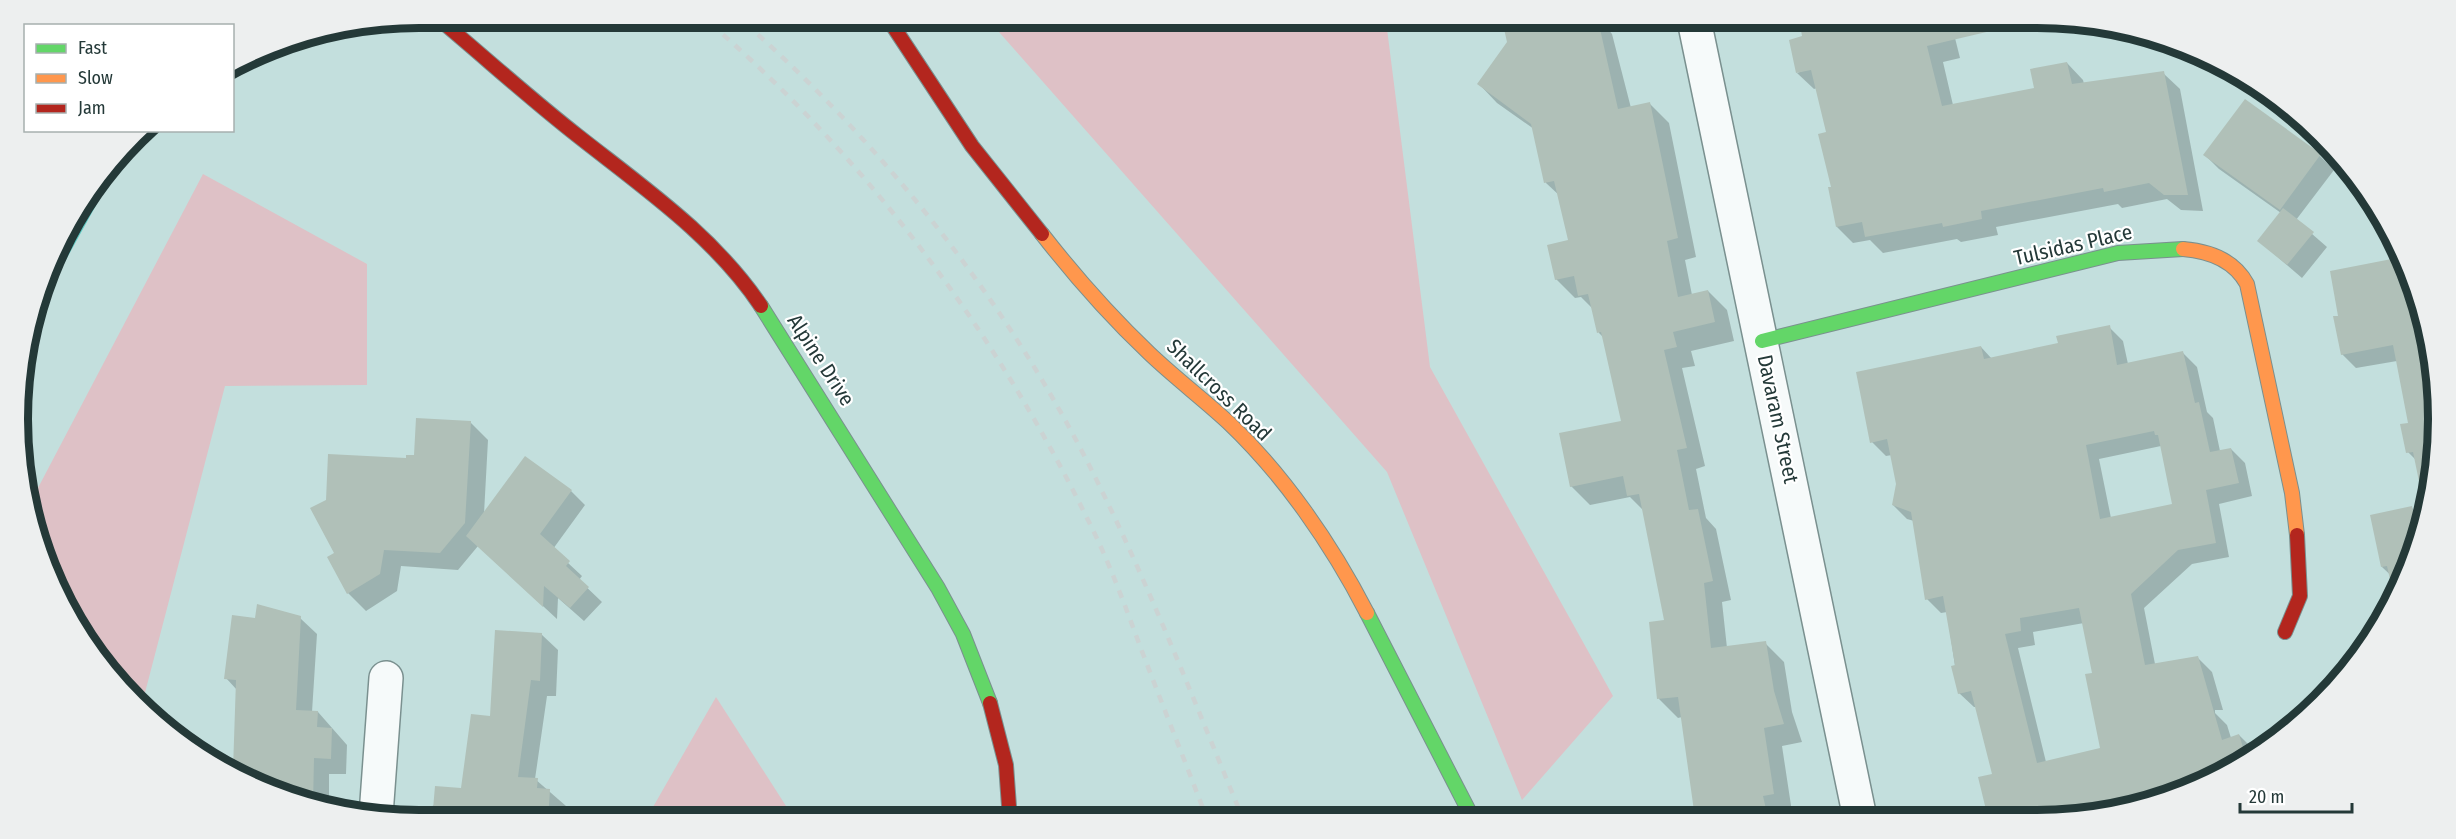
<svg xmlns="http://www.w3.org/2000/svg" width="2456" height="839" font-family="'Fira Sans Condensed',sans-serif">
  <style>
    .green { fill: #dec1c6 }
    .shadow { fill: #0003; fill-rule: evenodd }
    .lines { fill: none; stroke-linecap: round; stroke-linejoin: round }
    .stream { stroke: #5ecbc4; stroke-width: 12 }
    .building { fill: #b0c0b8; fill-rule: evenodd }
    .street-casing { stroke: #7a908f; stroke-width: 36 }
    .fast-casing { stroke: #7a908f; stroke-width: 16 }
    .slow-casing { stroke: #7a908f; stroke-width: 16 }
    .jam-casing { stroke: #7a908f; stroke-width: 16 }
    .street { stroke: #f6fafa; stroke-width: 33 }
    .fast { stroke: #63d668; stroke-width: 14 }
    .slow { stroke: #ff974d; stroke-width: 14 }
    .jam { stroke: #b3261e; stroke-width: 14 }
    .rail { stroke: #cbd3d3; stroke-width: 4.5; stroke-dasharray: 8 8; stroke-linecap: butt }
    .labels { text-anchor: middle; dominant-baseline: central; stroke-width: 4.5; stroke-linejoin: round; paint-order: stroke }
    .street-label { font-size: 21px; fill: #243938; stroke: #fff }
    .rim { fill: none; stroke: #243938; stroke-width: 8 }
  </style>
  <rect width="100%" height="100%" fill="#c3dfdd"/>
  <g class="green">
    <polygon points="1386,21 1430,367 1613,696 1522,800 1387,472 991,23"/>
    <polygon points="203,174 367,264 367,385 225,386 141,708 86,643 32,523 29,505"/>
    <polygon points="716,697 795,820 645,821"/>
  </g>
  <g class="shadow">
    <polygon points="1950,18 1960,58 1943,62 1953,105 2036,89 2067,63 2083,80 2084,84 2163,73 2180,89 2203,211 2181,210 2167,199 2122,208 2118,204 1996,227 1998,235 1961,242 1957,239 1883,253 1870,240 1853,243 1837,227 1828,133 1817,88 1814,89 1797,73"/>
    <polygon points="1504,20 1600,20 1612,34 1631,108 1650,104 1669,123 1696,257 1685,260 1692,295 1708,291 1727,310 1734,341 1691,351 1695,366 1682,368 1705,466 1696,469 1706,518 1716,529 1731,600 1722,602 1727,648 1765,643 1784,662 1792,712 1802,742 1782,746 1792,812 1781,814 1782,818 1690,818 1696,817 1682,717 1678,718 1659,699 1666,621 1644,511 1630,497 1590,505 1571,486 1623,422 1603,337 1599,333 1593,309 1581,297 1575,298 1556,279 1570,242 1560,196 1546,183 1534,129 1497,103 1479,84 1509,42"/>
    <polygon points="2245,101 2320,156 2334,170 2296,220 2327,247 2302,278 2259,241 2281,213 2219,169 2205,155"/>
    <polygon points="2340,317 2435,367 2437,445 2434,464 2422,466 2408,452 2409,424 2397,361 2356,368 2342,354"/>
    <path d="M 2109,327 L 2123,341 L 2128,364 L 2183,353 L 2197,367 L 2207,412 L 2213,418 L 2220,451 L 2231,449 L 2245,463 L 2252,496 L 2219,504 L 2229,557 L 2192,564 L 2144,608 L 2155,664 L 2197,657 L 2212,672 L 2223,710 L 2215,710 L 2215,713 L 2227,725 L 2231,738 L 2239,735 L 2253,749 L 2254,753 L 2214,780 L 1994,775 L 1976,707 L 1974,707 L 1959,693 L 1947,612 L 1941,613 L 1927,599 L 1914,521 L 1907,519 L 1893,505 L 1897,484 L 1892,455 L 1886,456 L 1872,442 L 1981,347 L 1992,359 L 2060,344 ZM 2161,446 L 2174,505 L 2111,518 L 2099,459 ZM 2084,623 L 2094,675 L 2102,749 L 2046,762 L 2018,648 L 2035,645 L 2033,632 Z"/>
    <polygon points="470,422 488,440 484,514 525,458 571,491 585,505 553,549 582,576 579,580 602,602 584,621 558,598 557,619 478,546 458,570 401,566 397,591 366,611 348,593 336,554 407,459 415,457"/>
    <polygon points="2411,507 2425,521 2399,583 2382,567"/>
    <polygon points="300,618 317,634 312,712 318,712 347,745 346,774 329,774 329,809 316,807 234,770 237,690 226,678 257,619"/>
    <polygon points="541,634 558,650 556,696 547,696 535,779 566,806 565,821 426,821 419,813 463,790 491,718"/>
  </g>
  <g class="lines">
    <polyline class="stream" points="48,280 91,202 106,170"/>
  </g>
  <g class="building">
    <polygon points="1993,18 1995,30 1927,46 1942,106 2034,88 2030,69 2067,62 2072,84 2164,71 2188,195 2164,195 2149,183 2104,192 2103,188 1981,211 1982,219 1943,227 1942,223 1865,237 1862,222 1836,227 1828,187 1831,187 1818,134 1826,132 1811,70 1796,73 1789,40 1802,36 1799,19"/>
    <polygon points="1502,20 1598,20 1618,109 1650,102 1678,238 1667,241 1678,297 1708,290 1715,322 1673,332 1677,347 1664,350 1687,448 1677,450 1689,510 1698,509 1713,581 1704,583 1711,648 1766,641 1774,691 1784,724 1764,728 1774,794 1763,796 1768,818 1695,818 1678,697 1657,699 1649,622 1664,620 1639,494 1627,496 1623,476 1570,487 1559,433 1621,421 1601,332 1597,333 1588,294 1578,296 1574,276 1555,280 1547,245 1568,240 1554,181 1544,183 1531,124 1477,84 1507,42"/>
    <polygon points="2245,99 2321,154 2280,210 2203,155"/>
    <polygon points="2283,208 2314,232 2287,265 2257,241"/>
    <polygon points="2402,257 2417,290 2435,367 2437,445 2429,495 2422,496 2413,452 2406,453 2400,424 2408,423 2393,345 2341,355 2333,316 2338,316 2330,271"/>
    <path d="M 2110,325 L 2117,365 L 2183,351 L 2195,403 L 2199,402 L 2210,452 L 2231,448 L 2239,483 L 2206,490 L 2216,543 L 2178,550 L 2131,594 L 2145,665 L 2198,656 L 2222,740 L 2239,734 L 2246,758 L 2214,780 L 2089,818 L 1988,818 L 1978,777 L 1992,774 L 1971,691 L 1958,694 L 1951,666 L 1955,665 L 1943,596 L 1925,600 L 1911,512 L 1892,505 L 1896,484 L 1887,439 L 1870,443 L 1856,372 L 1981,346 L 1984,359 L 2058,343 L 2056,336 ZM 2154,431 L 2155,435 L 2158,435 L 2172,504 L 2100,519 L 2086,445 ZM 2079,608 L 2092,673 L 2085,674 L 2100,748 L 2037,763 L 2005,634 L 2021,631 L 2020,618 Z"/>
    <polygon points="416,418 471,421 465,523 440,553 384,550 380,574 347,594 327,557 334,553 310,508 326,500 328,454 406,458 406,455 414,455"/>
    <polygon points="525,456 572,490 540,534 570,561 566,566 589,587 570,608 544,586 543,607 466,536"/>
    <polygon points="2412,506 2418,537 2394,597 2387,566 2381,567 2370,515"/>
    <polygon points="257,604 301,616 296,710 318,711 317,727 332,728 331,759 314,758 313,806 233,770 236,680 224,679 232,615 255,618"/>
    <polygon points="495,630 542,633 540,681 531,680 518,777 538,778 537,788 550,789 548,821 432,821 435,786 461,788 471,714 490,716"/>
  </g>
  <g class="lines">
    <defs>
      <g id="street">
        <polyline points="1694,20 1860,818"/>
        <polyline points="376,815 386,678"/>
      </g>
      <g id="fast">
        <polyline points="761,306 938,588 963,634 990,703"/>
        <polyline points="1762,341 2118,253 2183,249"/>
        <polyline points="1367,613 1473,819"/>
      </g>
      <g id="slow">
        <path d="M 1042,234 C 1074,275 1110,316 1149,353 C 1174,377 1202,398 1228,422 C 1284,475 1332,545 1367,613"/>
        <path d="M 2183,249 C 2208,251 2234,260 2247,284 L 2292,493 L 2297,535"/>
      </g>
      <g id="jam">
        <polyline points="891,23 972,146 1042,234"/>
        <path d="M 446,25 C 490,62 533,101 578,136 C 644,188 714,236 761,306"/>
        <polyline points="2285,632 2300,596 2297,535"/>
        <polyline points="990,703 1006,765 1010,820"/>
      </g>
    </defs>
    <use href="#street" class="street-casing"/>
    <use href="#fast" class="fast-casing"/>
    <use href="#slow" class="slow-casing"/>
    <use href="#jam" class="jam-casing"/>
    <use href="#street" class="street"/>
    <use href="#fast" class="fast"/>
    <use href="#slow" class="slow"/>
    <use href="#jam" class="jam"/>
    <g class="rail">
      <path d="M 711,24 C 869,161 994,330 1087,518 C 1108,559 1124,603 1140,646 C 1162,704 1185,761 1207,819"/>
      <path d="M 746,24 C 890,151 1016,314 1100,487 C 1153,595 1197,708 1243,819"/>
    </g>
  </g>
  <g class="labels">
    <g class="street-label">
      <text transform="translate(2073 245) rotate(-13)">Tulsidas Place</text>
      <text transform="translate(821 360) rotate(57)">Alpine Drive</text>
      <text transform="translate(1219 390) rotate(44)">Shallcross Road</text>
      <text transform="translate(1778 419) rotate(78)">Davaram Street</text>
    </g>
  </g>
  <path d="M0 0H2456V839H0ZM419 28H2037A391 391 0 0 1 2428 419V419A391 391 0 0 1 2037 810H419A391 391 0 0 1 28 419V419A391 391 0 0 1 419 28Z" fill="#edefef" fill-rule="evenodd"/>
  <path class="rim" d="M419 28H2037A391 391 0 0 1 2428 419V419A391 391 0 0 1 2037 810H419A391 391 0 0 1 28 419V419A391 391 0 0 1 419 28Z"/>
  <rect x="24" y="24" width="210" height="108" fill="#ffffff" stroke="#a7b0af" stroke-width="1.5"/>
  <rect x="36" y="44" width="30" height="9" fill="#63d668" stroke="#a7b0af" stroke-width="1.5"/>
  <text x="78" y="54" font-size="18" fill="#243938">Fast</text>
  <rect x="36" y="74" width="30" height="9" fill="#ff974d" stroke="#a7b0af" stroke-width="1.5"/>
  <text x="78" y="84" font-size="18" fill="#243938">Slow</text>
  <rect x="36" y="104" width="30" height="9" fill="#b3261e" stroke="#a7b0af" stroke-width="1.5"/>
  <text x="78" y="114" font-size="18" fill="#243938">Jam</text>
  <path d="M2240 803v9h112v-9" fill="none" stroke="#243938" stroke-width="3"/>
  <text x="2249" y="803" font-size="18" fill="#243938" stroke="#ffffff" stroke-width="4.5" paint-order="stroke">20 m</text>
</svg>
